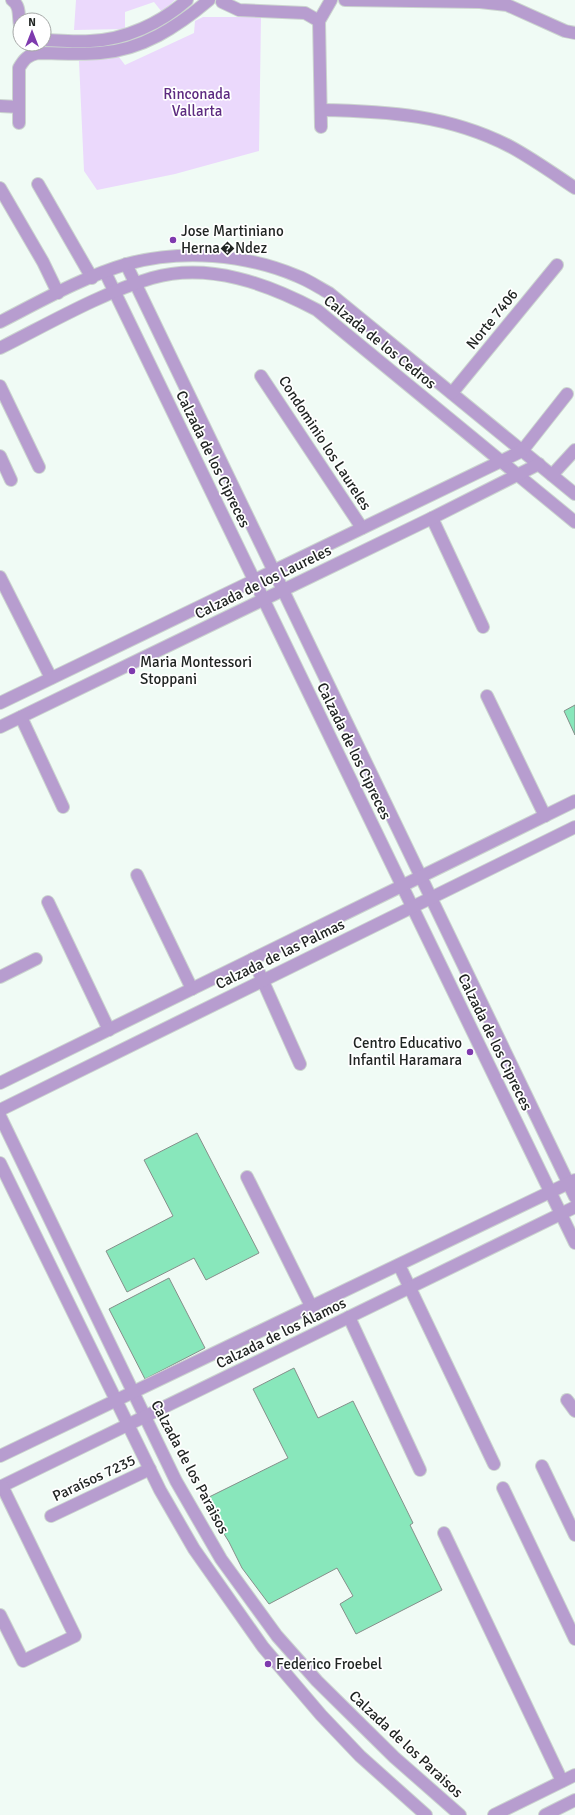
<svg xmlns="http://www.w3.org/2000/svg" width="575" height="1815" font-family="Signika,sans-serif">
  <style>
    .green { fill: #ebd9fc }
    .building { fill: #88e7bb; stroke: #858f8a }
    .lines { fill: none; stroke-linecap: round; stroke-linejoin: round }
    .minor-casing { stroke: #cbd4cf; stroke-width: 14 }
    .minor { stroke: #b79dcf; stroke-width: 12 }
    .poi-dot { fill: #7e3aae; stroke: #fff; stroke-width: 1.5 }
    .labels { text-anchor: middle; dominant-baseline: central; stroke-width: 3.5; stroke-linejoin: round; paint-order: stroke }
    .park-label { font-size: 15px; fill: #5d2b80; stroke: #fff }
    .poi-label { font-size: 15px; fill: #212523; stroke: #fff; text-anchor: start }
    .street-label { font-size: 15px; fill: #212523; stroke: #fff }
  </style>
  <rect width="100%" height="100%" fill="#f0fbf5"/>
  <g class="green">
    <polygon points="76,0 175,0 162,12 154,2 125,12 125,29 74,30"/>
    <polygon points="203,17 261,17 259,151 175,174 97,190 84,171 79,61 119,57 125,65 194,33 195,21"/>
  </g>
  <g class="building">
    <polygon points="575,705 575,735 564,711"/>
    <polygon points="197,1133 259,1253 206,1280 194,1258 127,1292 106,1251 173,1216 144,1160"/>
    <polygon points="169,1278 205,1348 145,1379 109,1309"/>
    <polygon points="294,1368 318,1418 353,1401 413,1523 410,1525 442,1590 356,1634 340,1604 353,1596 337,1568 269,1604 242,1568 229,1542 203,1500 288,1458 253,1389"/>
  </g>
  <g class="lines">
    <defs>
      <g id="minor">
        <path d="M 12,0 C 21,6 18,17 20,26"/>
        <polyline points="345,0 480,2 507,5 565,31 575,33"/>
        <polyline points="222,2 239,10 305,13 319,21"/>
        <polyline points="319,21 321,127"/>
        <polyline points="319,21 331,0"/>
        <path d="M 44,40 C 59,40 75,42 90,41 C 125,40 161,23 187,0"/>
        <polyline points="0,106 19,107"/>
        <path d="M 321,110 C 387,111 450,115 511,147 C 533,159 554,174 575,188"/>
        <path d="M 19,123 L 19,68 C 24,59 28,55 38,53 C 58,53 79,55 100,53 C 142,50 177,27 209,0"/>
        <polyline points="38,184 92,278"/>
        <polyline points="0,188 43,262 58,293"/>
        <polyline points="126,264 575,1197"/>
        <polyline points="105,272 575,1243"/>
        <path d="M 0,322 C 39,302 85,276 127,264 C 182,249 245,254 297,276 C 308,280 318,287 329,293 L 575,494"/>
        <path d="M 0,348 C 48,324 101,293 152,278 C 209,262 268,284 317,310 L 575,522"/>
        <polyline points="261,376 362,528"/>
        <polyline points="0,386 39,467"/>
        <polyline points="452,393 557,265"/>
        <polyline points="0,456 11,480"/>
        <polyline points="552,475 575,450"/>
        <polyline points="432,518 483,627"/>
        <polyline points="0,577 51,678"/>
        <polyline points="487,696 545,816"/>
        <polyline points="0,703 522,451 567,394"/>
        <polyline points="21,717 63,807"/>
        <polyline points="0,727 432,518 539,464"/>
        <polyline points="137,875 192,989"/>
        <polyline points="48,902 109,1030"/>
        <polyline points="253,959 300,1064"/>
        <polyline points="0,977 36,959"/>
        <polyline points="0,1083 575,801"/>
        <polyline points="0,1110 575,827"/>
        <polyline points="0,1116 176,1481 221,1559 277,1636 317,1681 394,1757 460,1815"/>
        <polyline points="0,1163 160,1490 194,1549 263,1647 321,1715 360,1756 426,1815"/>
        <polyline points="247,1177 312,1308"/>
        <polyline points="399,1265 494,1464"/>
        <polyline points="349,1317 420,1470"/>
        <polyline points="567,1400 575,1411"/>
        <polyline points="0,1456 575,1180"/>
        <polyline points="542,1466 575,1535"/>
        <polyline points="0,1487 575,1207"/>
        <polyline points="503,1488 575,1639"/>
        <polyline points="51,1516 150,1469"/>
        <polyline points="444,1533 562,1781"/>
        <polyline points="0,1615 23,1661 75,1636 2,1486"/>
        <polyline points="494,1815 575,1775"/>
        <polyline points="545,1815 575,1800"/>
      </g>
    </defs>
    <use href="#minor" class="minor-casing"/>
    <use href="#minor" class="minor"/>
  </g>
  <g class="poi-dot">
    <circle cx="173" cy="240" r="4"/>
    <circle cx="132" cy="671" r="4"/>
    <circle cx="470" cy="1052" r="4"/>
    <circle cx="268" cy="1664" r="4"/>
  </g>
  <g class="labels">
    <g class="park-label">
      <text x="197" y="94">Rinconada<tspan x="197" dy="17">Vallarta</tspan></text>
    </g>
    <g class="poi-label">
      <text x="181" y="231">Jose Martiniano<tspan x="181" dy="17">Herna�Ndez</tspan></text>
      <text x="140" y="662">Maria Montessori<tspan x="140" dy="17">Stoppani</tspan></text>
      <text x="462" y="1043" text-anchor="end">Centro Educativo<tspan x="462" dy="17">Infantil Haramara</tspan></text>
      <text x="276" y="1664">Federico Froebel</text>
    </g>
    <g class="street-label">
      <text transform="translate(492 319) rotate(-51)">Norte 7406</text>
      <text transform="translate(380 342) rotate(39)">Calzada de los Cedros</text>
      <text transform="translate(325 443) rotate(57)">Condominio los Laureles</text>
      <text transform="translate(213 459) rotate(64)">Calzada de los Cipreces</text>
      <text transform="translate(263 582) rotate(-26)">Calzada de los Laureles</text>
      <text transform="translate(354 751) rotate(64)">Calzada de los Cipreces</text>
      <text transform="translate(280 954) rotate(-26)">Calzada de las Palmas</text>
      <text transform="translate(495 1042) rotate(64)">Calzada de los Cipreces</text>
      <text transform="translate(281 1333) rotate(-26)">Calzada de los Álamos</text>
      <text transform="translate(190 1467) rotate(62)">Calzada de los Paraisos</text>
      <text transform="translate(94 1478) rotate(-25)">Paraísos 7235</text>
      <text transform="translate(406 1744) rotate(43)">Calzada de los Paraisos</text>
    </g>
  </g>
  <g transform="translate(32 32)"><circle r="19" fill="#ffffff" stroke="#a6a8a7"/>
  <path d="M0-3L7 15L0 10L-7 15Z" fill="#7e3aae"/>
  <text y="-6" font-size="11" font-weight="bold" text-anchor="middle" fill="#212523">N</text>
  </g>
</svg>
